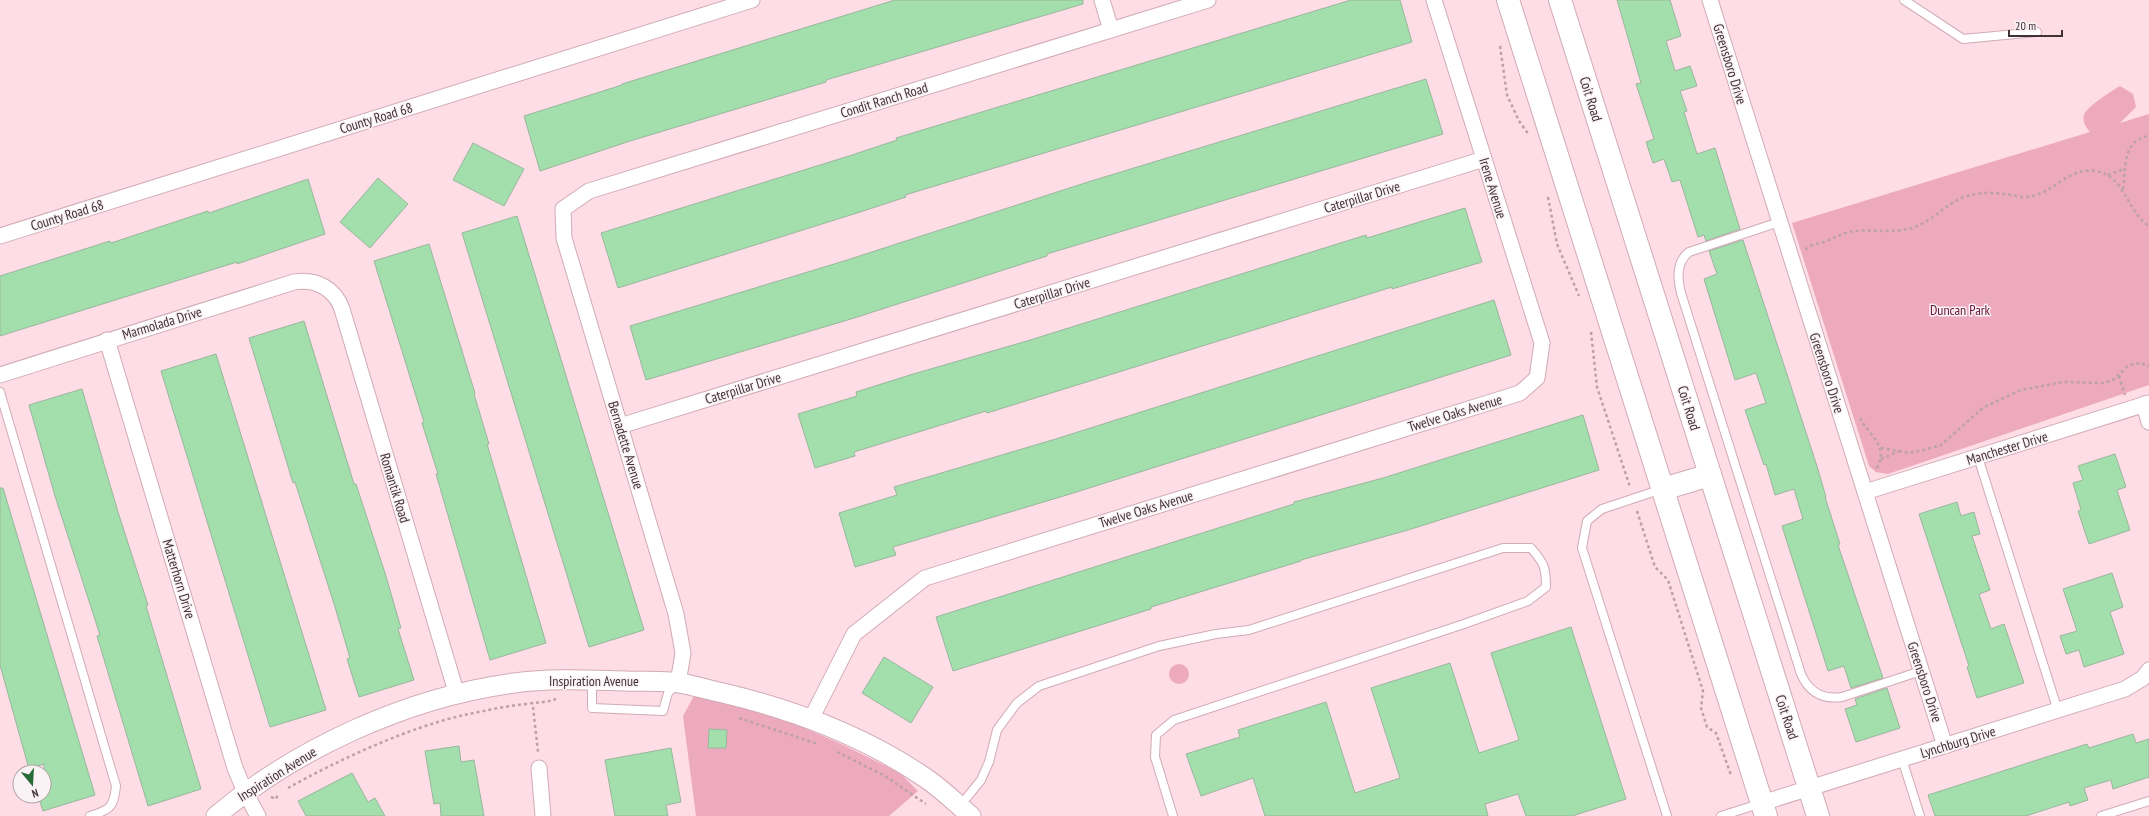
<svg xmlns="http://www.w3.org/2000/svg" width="2149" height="816" font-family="'PT Sans Narrow',sans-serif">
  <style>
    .green { fill: #eda9bd }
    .building { fill: #a3dfac; stroke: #99b69d }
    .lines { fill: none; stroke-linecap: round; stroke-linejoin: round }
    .service-casing { stroke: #d1abb5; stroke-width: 10 }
    .minor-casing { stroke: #d1abb5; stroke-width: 17 }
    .tertiary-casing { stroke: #d1abb5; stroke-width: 21 }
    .secondary-casing { stroke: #d1abb5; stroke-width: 24 }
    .path { stroke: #bca1a9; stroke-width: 2.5; stroke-dasharray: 3 3; stroke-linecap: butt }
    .service { stroke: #fff; stroke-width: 8 }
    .minor { stroke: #fff; stroke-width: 15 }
    .tertiary { stroke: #fff; stroke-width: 19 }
    .secondary { stroke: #fff; stroke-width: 22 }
    .labels { text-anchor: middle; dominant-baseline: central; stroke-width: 3; stroke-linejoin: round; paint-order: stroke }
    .street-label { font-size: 14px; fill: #403135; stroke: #faf2f4 }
    .park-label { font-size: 14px; fill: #681237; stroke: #faf2f4 }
  </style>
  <rect width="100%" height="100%" fill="#fedde6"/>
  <g class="green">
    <path d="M 2120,86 L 2133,94 L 2136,107 L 2120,123 L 2149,114 L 2149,385 L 1888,474 L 1876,472 L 1869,466 L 1792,223 L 2090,132 C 2086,127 2082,122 2084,115 C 2086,107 2112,91 2120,86 Z"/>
    <circle cx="1179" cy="674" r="10"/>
    <polygon points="695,694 791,722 841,744 900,773 918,791 889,816 696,816 683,716"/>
  </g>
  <g class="building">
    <polygon points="895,0 1083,0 1083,4 826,80 826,82 630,141 540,171 524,116 622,85 622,84"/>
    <polygon points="1351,0 1400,0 1412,42 905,195 906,197 857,213 618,288 601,233 849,156 897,140 896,138"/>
    <polygon points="1617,0 1670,0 1681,36 1666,41 1675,71 1690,66 1697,86 1680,91 1687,111 1684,112 1697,154 1715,148 1740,229 1706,241 1704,235 1698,237 1680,180 1672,182 1664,159 1653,163 1646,142 1654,139 1636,84 1641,83"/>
    <polygon points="1426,79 1443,134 1047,254 1047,256 851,319 646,380 630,326 844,261 1088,182"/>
    <polygon points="473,143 524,169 504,206 453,180"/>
    <polygon points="378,178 408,204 370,248 340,222"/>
    <polygon points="308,179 325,234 237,264 237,262 0,336 0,276 110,241 111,243 208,211 209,213"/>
    <polygon points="1465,208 1482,262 1392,289 1392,287 987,413 986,411 854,452 855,456 815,468 798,414 857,396 856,392 910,375 1027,341 1366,235 1367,238"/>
    <polygon points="517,216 644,630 589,647 462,233"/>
    <polygon points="1743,240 1816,463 1826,497 1825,497 1840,544 1838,545 1883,678 1851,688 1844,666 1828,671 1782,526 1803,519 1794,489 1775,495 1766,464 1764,465 1745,410 1766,403 1756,373 1735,380 1704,279 1717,274 1709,251"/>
    <polygon points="429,244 475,393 474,394 489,444 487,444 546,643 490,660 436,474 438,474 422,423 424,422 374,261"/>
    <polygon points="1494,300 1511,355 1067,495 893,547 896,555 855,567 839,513 897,495 894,487 1059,438"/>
    <polygon points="304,321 354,484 356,484 385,573 401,628 398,629 414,680 359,697 347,659 350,658 335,607 295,482 293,483 249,338"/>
    <polygon points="216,354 326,710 270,727 161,371"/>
    <polygon points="82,389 118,512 148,605 146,606 201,789 148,806 97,636 100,635 55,496 29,405"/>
    <polygon points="1583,415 1599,470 1408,530 1301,560 1301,561 1151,607 1151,609 953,671 936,617 1294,504 1294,502 1383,478"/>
    <polygon points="2115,454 2126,487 2117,490 2130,530 2089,544 2078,511 2081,510 2073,483 2083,480 2078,466"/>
    <polygon points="0,488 3,488 95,795 43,811 38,796 44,796 44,764 29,769 0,665"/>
    <polygon points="1957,502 1961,516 1974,512 1980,534 1972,536 1990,590 1979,594 1991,629 2004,624 2024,683 1977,698 1967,667 1969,666 1919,514"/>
    <polygon points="2112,573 2123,607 2110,612 2124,654 2084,667 2079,650 2066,654 2060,636 2077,631 2063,589"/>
    <polygon points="1571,627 1626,799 1572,816 1526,816 1518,794 1485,804 1488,816 1265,816 1253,778 1201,796 1186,754 1240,737 1238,730 1326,702 1355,793 1400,778 1371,688 1450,663 1479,753 1519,740 1491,653"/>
    <polygon points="884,657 933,687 911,723 862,693"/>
    <polygon points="1887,688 1900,728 1856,742 1845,709 1857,705 1855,699"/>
    <polygon points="709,729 727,730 726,748 708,748"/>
    <polygon points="2133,734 2136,743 2149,739 2149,777 2113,789 2111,780 2084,788 2088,800 2070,806 2069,802 2026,816 1935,816 1928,795 2087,744 2089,748"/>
    <polygon points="459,746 461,762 474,760 484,816 441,816 440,803 434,804 425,751"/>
    <polygon points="671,748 681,802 666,805 668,816 615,816 605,760"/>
    <polygon points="352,773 368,802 375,798 385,816 306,816 298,801"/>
  </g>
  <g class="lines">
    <defs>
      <g id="service">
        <polyline points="1904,0 1963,39 2037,32"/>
        <path d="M 1779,222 L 1689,252 C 1676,262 1677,278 1681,293 L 1801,674 C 1809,692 1822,700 1842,697 L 1921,671"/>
        <path d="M 0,392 L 116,786 C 114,807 110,810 90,816"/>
        <polyline points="1978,457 2058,711"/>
        <polyline points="1662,489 1602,509 1587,521 1582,548 1667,816"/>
        <polyline points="592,680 592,708 663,711 668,693 677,684"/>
        <polyline points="1902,759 1920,816"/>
        <path d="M 960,806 L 981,780 L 989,762 L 997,730 L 1017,703 L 1039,686 L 1159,646 L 1216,634 L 1249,630 L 1503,548 L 1531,548 C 1544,563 1546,567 1546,587 L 1528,601 L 1464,624 L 1174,720 L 1156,735 L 1155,757 L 1173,816"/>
        <polyline points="1721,816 1762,803"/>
        <polyline points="2101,816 2149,801"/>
      </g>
      <g id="minor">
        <polyline points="1102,0 1111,30"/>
        <polyline points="1710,0 1945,746"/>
        <polyline points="0,236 752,0"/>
        <polyline points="107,340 235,768 245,792 258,816"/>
        <path d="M 0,375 L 294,282 C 316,278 335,289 342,309 L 457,695"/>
        <polyline points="2144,404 2149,422"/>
        <polyline points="620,426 1484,159"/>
        <polyline points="1865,492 2149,403"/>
        <polyline points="678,683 683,653 676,614 564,238 563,209 589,191 1208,0"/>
        <polyline points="811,719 854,634 925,578 1520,393 1537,378 1542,343 1434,0"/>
        <polyline points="539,768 543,816"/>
        <polyline points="1762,803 2125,689 2143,678 2149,670"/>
      </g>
      <path id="tertiary" d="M 216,816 C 297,748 408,697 514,683 C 551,678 588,680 625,681 C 643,682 661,680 679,683 C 693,685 708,690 723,693 C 795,710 866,737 927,779 C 943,790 957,804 971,816"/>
      <g id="secondary">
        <polyline points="1508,0 1766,816"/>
        <polyline points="1560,0 1818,816"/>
        <polyline points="1663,489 1710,475"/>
      </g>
    </defs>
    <use href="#service" class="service-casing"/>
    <use href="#minor" class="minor-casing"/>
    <use href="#tertiary" class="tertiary-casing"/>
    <use href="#secondary" class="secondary-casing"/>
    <g class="path">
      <polyline points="1500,46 1507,95 1519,121 1529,135"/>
      <polyline points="2108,175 2124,169"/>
      <path d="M 2123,189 C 2126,168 2122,140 2149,136"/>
      <polyline points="1548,197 1557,244 1579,296"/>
      <path d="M 1806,250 C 1808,245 1816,244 1821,243 C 1833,239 1843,232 1855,231 C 1876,229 1895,234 1915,227 C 1933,220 1946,204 1964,197 C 1981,191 1995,193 2012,195 C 2016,196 2020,197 2024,197 C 2055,196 2064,167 2096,171 C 2125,176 2127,212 2149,226"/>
      <polyline points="1591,332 1597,387 1630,487"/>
      <polyline points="2119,376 2125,395"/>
      <path d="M 1860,418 C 1870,437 1889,445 1877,468 L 1878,471"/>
      <polyline points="1881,448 1909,453 1927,449 1941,445 1984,407 2021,390 2063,382 2103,383 2113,380 2129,365 2141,363 2149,366"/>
      <polyline points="1881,459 1899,451"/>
      <polyline points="1637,511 1655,567 1668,580 1703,691 1701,708 1707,727 1716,733 1731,775"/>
      <polyline points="533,707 538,752"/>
      <polyline points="739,718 818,744"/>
      <polyline points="837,752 885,776 926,804"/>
      <path d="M 288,788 C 338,760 407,728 464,715 C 484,711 505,706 526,704 C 537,702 545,703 556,699"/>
      <polyline points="271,797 276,799 278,794"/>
    </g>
    <use href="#service" class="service"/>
    <use href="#minor" class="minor"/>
    <use href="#tertiary" class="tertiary"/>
    <use href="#secondary" class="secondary"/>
  </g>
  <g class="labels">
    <g class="street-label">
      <text transform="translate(1730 64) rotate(73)">Greensboro Drive</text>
      <text transform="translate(1591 99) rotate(73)">Coit Road</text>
      <text transform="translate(884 100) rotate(-17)">Condit Ranch Road</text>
      <text transform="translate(376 118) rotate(-17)">County Road 68</text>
      <text transform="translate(1493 188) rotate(73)">Irene Avenue</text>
      <text transform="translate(1362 197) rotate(-17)">Caterpillar Drive</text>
      <text transform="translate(67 215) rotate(-17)">County Road 68</text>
      <text transform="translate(1052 293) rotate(-17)">Caterpillar Drive</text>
      <text transform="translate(162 323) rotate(-17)">Marmolada Drive</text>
      <text transform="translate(1827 373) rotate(72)">Greensboro Drive</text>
      <text transform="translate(743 388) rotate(-17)">Caterpillar Drive</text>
      <text transform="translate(1689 408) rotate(73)">Coit Road</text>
      <text transform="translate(1455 413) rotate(-17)">Twelve Oaks Avenue</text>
      <text transform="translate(626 445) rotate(73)">Bernadette Avenue</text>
      <text transform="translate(2007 448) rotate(-17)">Manchester Drive</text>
      <text transform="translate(395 488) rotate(73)">Romantik Road</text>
      <text transform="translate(1146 509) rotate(-17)">Twelve Oaks Avenue</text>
      <text transform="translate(179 579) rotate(73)">Matterhorn Drive</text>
      <text x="594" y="681">Inspiration Avenue</text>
      <text transform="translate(1925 682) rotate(72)">Greensboro Drive</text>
      <text transform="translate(1787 717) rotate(72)">Coit Road</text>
      <text transform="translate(1958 742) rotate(-17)">Lynchburg Drive</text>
      <text transform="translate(277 774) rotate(-32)">Inspiration Avenue</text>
    </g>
    <g class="park-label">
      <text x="1960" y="310">Duncan Park</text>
    </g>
  </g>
  <g transform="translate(32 784) rotate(162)"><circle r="19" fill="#faf2f4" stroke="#b0a5a8"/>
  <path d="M0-3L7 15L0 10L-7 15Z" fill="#256c38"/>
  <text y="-6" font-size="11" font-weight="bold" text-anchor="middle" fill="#403135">N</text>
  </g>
  <path d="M2009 30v6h53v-6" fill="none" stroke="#403135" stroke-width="2"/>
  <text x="2015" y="30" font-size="12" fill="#403135" stroke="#faf2f4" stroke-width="3" paint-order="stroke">20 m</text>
</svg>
